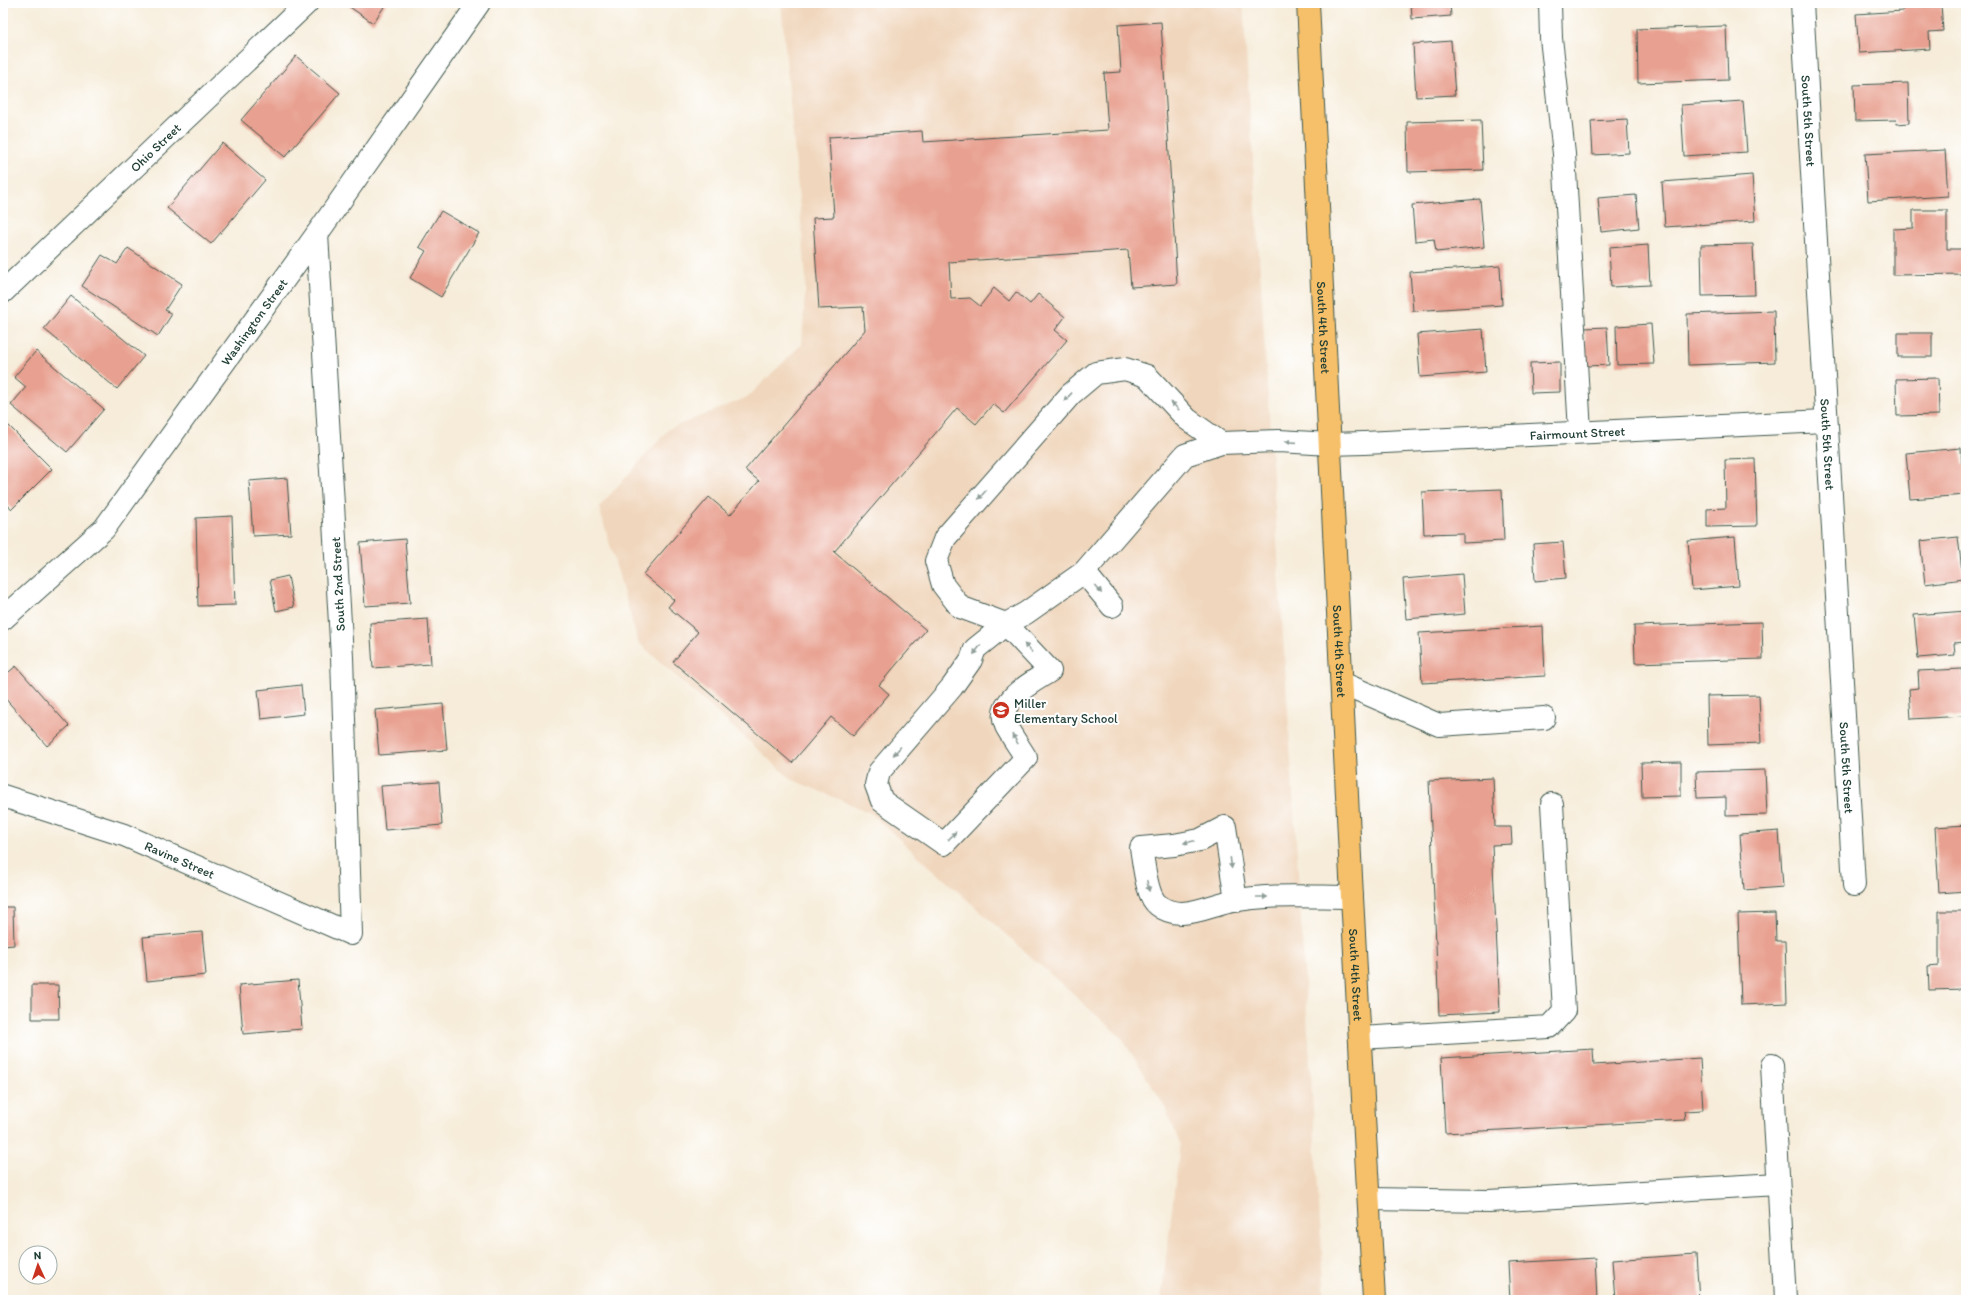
<svg xmlns="http://www.w3.org/2000/svg" width="1969" height="1303" font-family="Itim,sans-serif">
  <style>
    .built { fill: #f0d6bc }
    .building { fill: #e8a090 }
    .lines { fill: none; stroke-linecap: round; stroke-linejoin: round }
    .minor-casing { stroke: #3f574d; stroke-width: 24 }
    .major-casing { stroke: #3f574d; stroke-width: 24 }
    .minor { stroke: #fff; stroke-width: 22 }
    .major { stroke: #f6c06b; stroke-width: 22 }
    .oneway { fill: #8f9e9a }
    .labels { text-anchor: middle; dominant-baseline: central; stroke-width: 4; stroke-linejoin: round; paint-order: stroke }
    .street-label { font-size: 13px; fill: #1f3d34; stroke: #fff }
    .poi-label { font-size: 13px; fill: #1f3d34; stroke: #fff; text-anchor: start }
  </style>
  <rect width="100%" height="100%" fill="#fff"/>
  <filter id="ink" filterUnits="userSpaceOnUse"><feTurbulence type="fractalNoise" baseFrequency=".025" numOctaves="2"/><feDisplacementMap in="SourceGraphic" scale="8" xChannelSelector="R" yChannelSelector="G"/><feConvolveMatrix kernelMatrix="1 2 1 2 8 2 1 2 1" color-interpolation-filters="sRGB"/></filter>
  <filter id="wash" filterUnits="userSpaceOnUse"><feTurbulence type="fractalNoise" baseFrequency=".012" numOctaves="4" result="noise"/><feDisplacementMap in="SourceGraphic" scale="16" xChannelSelector="R" yChannelSelector="G"/><feGaussianBlur stdDeviation="0.9" result="paint"/><feColorMatrix in="noise" values="0 0 0 0 0 0 0 0 0 0 0 0 0 0 0 0 0 1.4 0 .05"/><feComposite in="paint" operator="in"/></filter>
  <g filter="url(#wash)">
    <rect width="100%" height="100%" fill="#f6ecd9"/>
    <polygon class="built" points="781,3 1243,3 1325,1300 1161,1300 1180,1144 1165,1107 1122,1038 869,812 791,779 638,642 599,507 669,429 748,397 802,344 806,276"/>
    <g id="blocks">
      <g class="building">
        <polygon points="344,3 384,3 386,4 373,23"/>
        <polygon points="1411,3 1450,3 1451,16 1412,19"/>
        <polygon points="1941,4 1943,31 1929,32 1930,49 1859,53 1856,14 1903,11 1903,6"/>
        <polygon points="1161,22 1177,284 1131,287 1128,250 949,262 951,299 970,298 980,306 994,288 1009,301 1016,292 1030,304 1038,294 1065,317 1055,330 1067,340 1004,413 993,404 976,424 957,408 834,552 926,630 879,685 889,694 853,736 831,717 792,763 673,662 698,632 668,607 674,600 643,574 709,497 730,515 759,481 745,470 865,330 863,307 819,309 813,218 834,217 829,137 922,131 923,142 1108,130 1104,73 1121,72 1118,25"/>
        <polygon points="1726,26 1728,80 1638,83 1637,29"/>
        <polygon points="1451,41 1455,95 1416,97 1413,44"/>
        <polygon points="296,56 340,93 285,157 241,120"/>
        <polygon points="1908,83 1909,123 1897,124 1896,120 1855,121 1854,85"/>
        <polygon points="1743,101 1747,152 1684,156 1681,105"/>
        <polygon points="1627,119 1629,153 1593,155 1591,121"/>
        <polygon points="1481,120 1483,170 1408,172 1407,122"/>
        <polygon points="222,143 265,180 211,244 167,208"/>
        <polygon points="1945,150 1948,196 1868,201 1865,154"/>
        <polygon points="1752,175 1755,221 1665,227 1662,182"/>
        <polygon points="1636,195 1639,228 1601,232 1598,198"/>
        <polygon points="1480,199 1484,247 1436,252 1434,239 1415,241 1412,205"/>
        <polygon points="1913,210 1947,210 1947,249 1966,249 1966,274 1893,275 1893,229 1913,228"/>
        <polygon points="441,211 479,233 441,297 410,278 426,251 419,247"/>
        <polygon points="1753,244 1755,295 1702,296 1701,245"/>
        <polygon points="1648,245 1650,285 1611,287 1609,248"/>
        <polygon points="128,248 182,284 165,310 172,314 158,336 82,286 102,255 117,264"/>
        <polygon points="1500,266 1502,305 1413,311 1410,272"/>
        <polygon points="71,296 144,356 117,389 44,329"/>
        <polygon points="1774,311 1775,362 1688,365 1687,314"/>
        <polygon points="1651,324 1654,364 1617,365 1616,326"/>
        <polygon points="1607,327 1609,365 1586,366 1585,328"/>
        <polygon points="1483,329 1486,372 1420,377 1417,334"/>
        <rect x="1898" y="333" width="34" height="24"/>
        <polygon points="36,351 104,409 67,452 11,405 26,387 14,377"/>
        <polygon points="1560,362 1560,392 1531,393 1530,363"/>
        <polygon points="1938,378 1939,415 1897,416 1896,379"/>
        <polygon points="3,420 52,469 12,509 3,501"/>
        <polygon points="1961,448 1962,464 1966,464 1966,495 1910,499 1906,453"/>
        <polygon points="1755,459 1757,526 1707,527 1707,509 1726,508 1725,460"/>
        <polygon points="287,478 291,534 253,536 249,481"/>
        <polygon points="1502,489 1504,541 1463,543 1463,533 1424,534 1422,492"/>
        <polygon points="232,516 235,605 198,606 196,518"/>
        <polygon points="1735,537 1739,586 1692,590 1688,541"/>
        <polygon points="1958,537 1963,579 1925,584 1920,541"/>
        <polygon points="405,539 410,603 365,606 360,543"/>
        <polygon points="1563,542 1566,578 1535,581 1533,544"/>
        <polygon points="1462,574 1465,614 1406,619 1403,579"/>
        <polygon points="288,576 294,607 276,611 270,580"/>
        <polygon points="1966,611 1966,642 1954,643 1955,655 1918,658 1914,615"/>
        <polygon points="428,619 431,664 373,668 370,623"/>
        <polygon points="1762,622 1763,659 1635,663 1634,626"/>
        <polygon points="1543,626 1545,676 1422,683 1419,633"/>
        <polygon points="16,666 69,726 47,746 3,696 3,677"/>
        <polygon points="1962,669 1964,716 1911,719 1909,689 1919,688 1918,671"/>
        <polygon points="301,685 304,714 261,719 258,690"/>
        <polygon points="1759,695 1761,743 1708,745 1707,696"/>
        <polygon points="443,704 447,750 379,755 375,710"/>
        <polygon points="1681,762 1681,796 1642,797 1641,763"/>
        <polygon points="1765,770 1767,815 1726,816 1726,797 1697,798 1696,772"/>
        <polygon points="1493,778 1495,827 1511,827 1512,844 1492,845 1500,1012 1439,1015 1429,781"/>
        <polygon points="439,782 442,825 385,830 381,786"/>
        <polygon points="1966,825 1966,891 1939,893 1935,827"/>
        <polygon points="1779,831 1783,887 1744,890 1740,834"/>
        <polygon points="3,907 13,907 14,945 3,946"/>
        <polygon points="1939,911 1966,911 1966,989 1929,990 1928,966 1939,965"/>
        <polygon points="1775,913 1776,941 1785,941 1787,1003 1741,1005 1738,914"/>
        <polygon points="202,932 206,975 147,981 143,937"/>
        <polygon points="298,980 302,1029 243,1034 239,985"/>
        <polygon points="32,985 58,985 59,1019 32,1019"/>
        <polygon points="1593,1049 1594,1065 1700,1058 1703,1110 1684,1111 1685,1120 1445,1133 1441,1058"/>
        <polygon points="1696,1254 1699,1300 1615,1300 1612,1260"/>
        <polygon points="1595,1258 1597,1300 1510,1300 1508,1263"/>
      </g>
    </g>
  </g>
  <g filter="url(#ink)">
    <use href="#blocks" fill-opacity="0" stroke="#3f574d" stroke-width="1"/>
    <g class="lines">
      <defs>
        <g id="minor">
          <polyline points="1550,3 1551,38 1564,154 1580,432"/>
          <path id="s1" d="M 1802,3 L 1854,885"/>
          <path id="s2" d="M 3,292 L 307,3"/>
          <path id="s3" d="M 1221,443 L 1185,455 L 1084,572 L 1026,613 L 1006,624 L 975,649 L 971,660 L 952,687 L 879,772 L 876,785 L 882,801 L 944,844 L 1026,758 C 1020,748 1012,737 1006,726 C 994,701 1033,682 1050,671 L 1006,624 L 960,607 L 943,585 L 936,561 L 945,538 L 1071,394 L 1096,373 L 1125,369 L 1147,376 L 1187,419 L 1221,443 L 1279,441 L 1330,444 L 1364,443 L 1825,421"/>
          <polyline points="1084,572 1112,606"/>
          <path id="s4" d="M 3,619 L 104,529 L 317,234 L 479,3"/>
          <polyline points="1342,683 1439,725 1544,718"/>
          <path id="s5" d="M 3,796 L 124,835 L 351,934 L 342,657 L 317,234"/>
          <path d="M 1236,901 L 1225,827 L 1200,840 L 1174,845 L 1141,848 C 1144,863 1146,896 1158,905 C 1179,922 1206,907 1228,902 C 1268,893 1312,897 1352,897"/>
          <polyline points="1360,1038 1549,1027 1564,1011 1552,804"/>
          <polyline points="1772,1065 1785,1300"/>
          <polyline points="1369,1199 1489,1201 1778,1184"/>
        </g>
        <g id="major">
          <path id="s6" d="M 1308,3 L 1352,897 L 1374,1300"/>
        </g>
      </defs>
      <use href="#minor" class="minor-casing"/>
      <use href="#major" class="major-casing"/>
      <use href="#minor" class="minor"/>
      <use href="#major" class="major"/>
    </g>
    <defs><path id="oneway-solid" d="M-6-.8H1V-3.2L6.5 0L1 3.2V.8H-6Z"/></defs>
    <g class="oneway">
      <use href="#oneway-solid" transform="translate(1068 397) rotate(133)"/>
      <use href="#oneway-solid" transform="translate(1175 406) rotate(-135)"/>
      <use href="#oneway-solid" transform="translate(1291 442) rotate(-176)"/>
      <use href="#oneway-solid" transform="translate(982 495) rotate(131)"/>
      <use href="#oneway-solid" transform="translate(1098 589) rotate(50)"/>
      <use href="#oneway-solid" transform="translate(1028 648) rotate(-133)"/>
      <use href="#oneway-solid" transform="translate(977 650) rotate(127)"/>
      <use href="#oneway-solid" transform="translate(1015 739) rotate(-122)"/>
      <use href="#oneway-solid" transform="translate(897 751) rotate(131)"/>
      <use href="#oneway-solid" transform="translate(952 836) rotate(-46)"/>
      <use href="#oneway-solid" transform="translate(1189 842) rotate(168)"/>
      <use href="#oneway-solid" transform="translate(1231 863) rotate(83)"/>
      <use href="#oneway-solid" transform="translate(1148 886) rotate(78)"/>
      <use href="#oneway-solid" transform="translate(1262 897)"/>
    </g>
  </g>
  <defs>
    <symbol id="school-disc" viewBox="-11 -11 22 22"><circle r="9.5" fill="#c8321e" stroke="#fff"/><path d="M0-5L7-2L0 1L-7-2ZM-4 1L0 2.5L4 1V4Q0 6-4 4Z" fill="#fff"/></symbol>
  </defs>
  <g fill-rule="evenodd">
    <use href="#school-disc" x="991" y="700" width="20" height="20"/>
  </g>
  <g class="labels">
    <g class="street-label">
      <text stroke="none"><textPath href="#s1" startOffset="118">South 5th Street</textPath></text>
      <text stroke="none"><textPath href="#s2" startOffset="210">Ohio Street</textPath></text>
      <text stroke="none"><textPath href="#s4" startOffset="391">Washington Street</textPath></text>
      <text stroke="none"><textPath href="#s6" startOffset="325">South 4th Street</textPath></text>
      <text stroke="none"><textPath href="#s3" startOffset="1747">Fairmount Street</textPath></text>
      <text stroke="none"><textPath href="#s1" startOffset="442">South 5th Street</textPath></text>
      <text transform="translate(338 584) rotate(-93)">South 2nd Street</text>
      <text stroke="none"><textPath href="#s6" startOffset="649">South 4th Street</textPath></text>
      <text stroke="none"><textPath href="#s1" startOffset="766">South 5th Street</textPath></text>
      <text stroke="none"><textPath href="#s5" startOffset="188">Ravine Street</textPath></text>
      <text stroke="none"><textPath href="#s6" startOffset="973">South 4th Street</textPath></text>
    </g>
    <g class="poi-label">
      <text x="1014" y="703">Miller<tspan x="1014" dy="15">Elementary School</tspan></text>
    </g>
  </g>
  <rect width="1969" height="1303" fill="none" stroke="#fff" stroke-width="16"/>
  <g transform="translate(38 1265) rotate(357)"><circle r="19" fill="#ffffff" stroke="#a5b1ae"/>
  <path d="M0-3L7 15L0 10L-7 15Z" fill="#c8321e"/>
  <text y="-6" font-size="11" font-weight="bold" text-anchor="middle" fill="#1f3d34">N</text>
  </g>
</svg>
